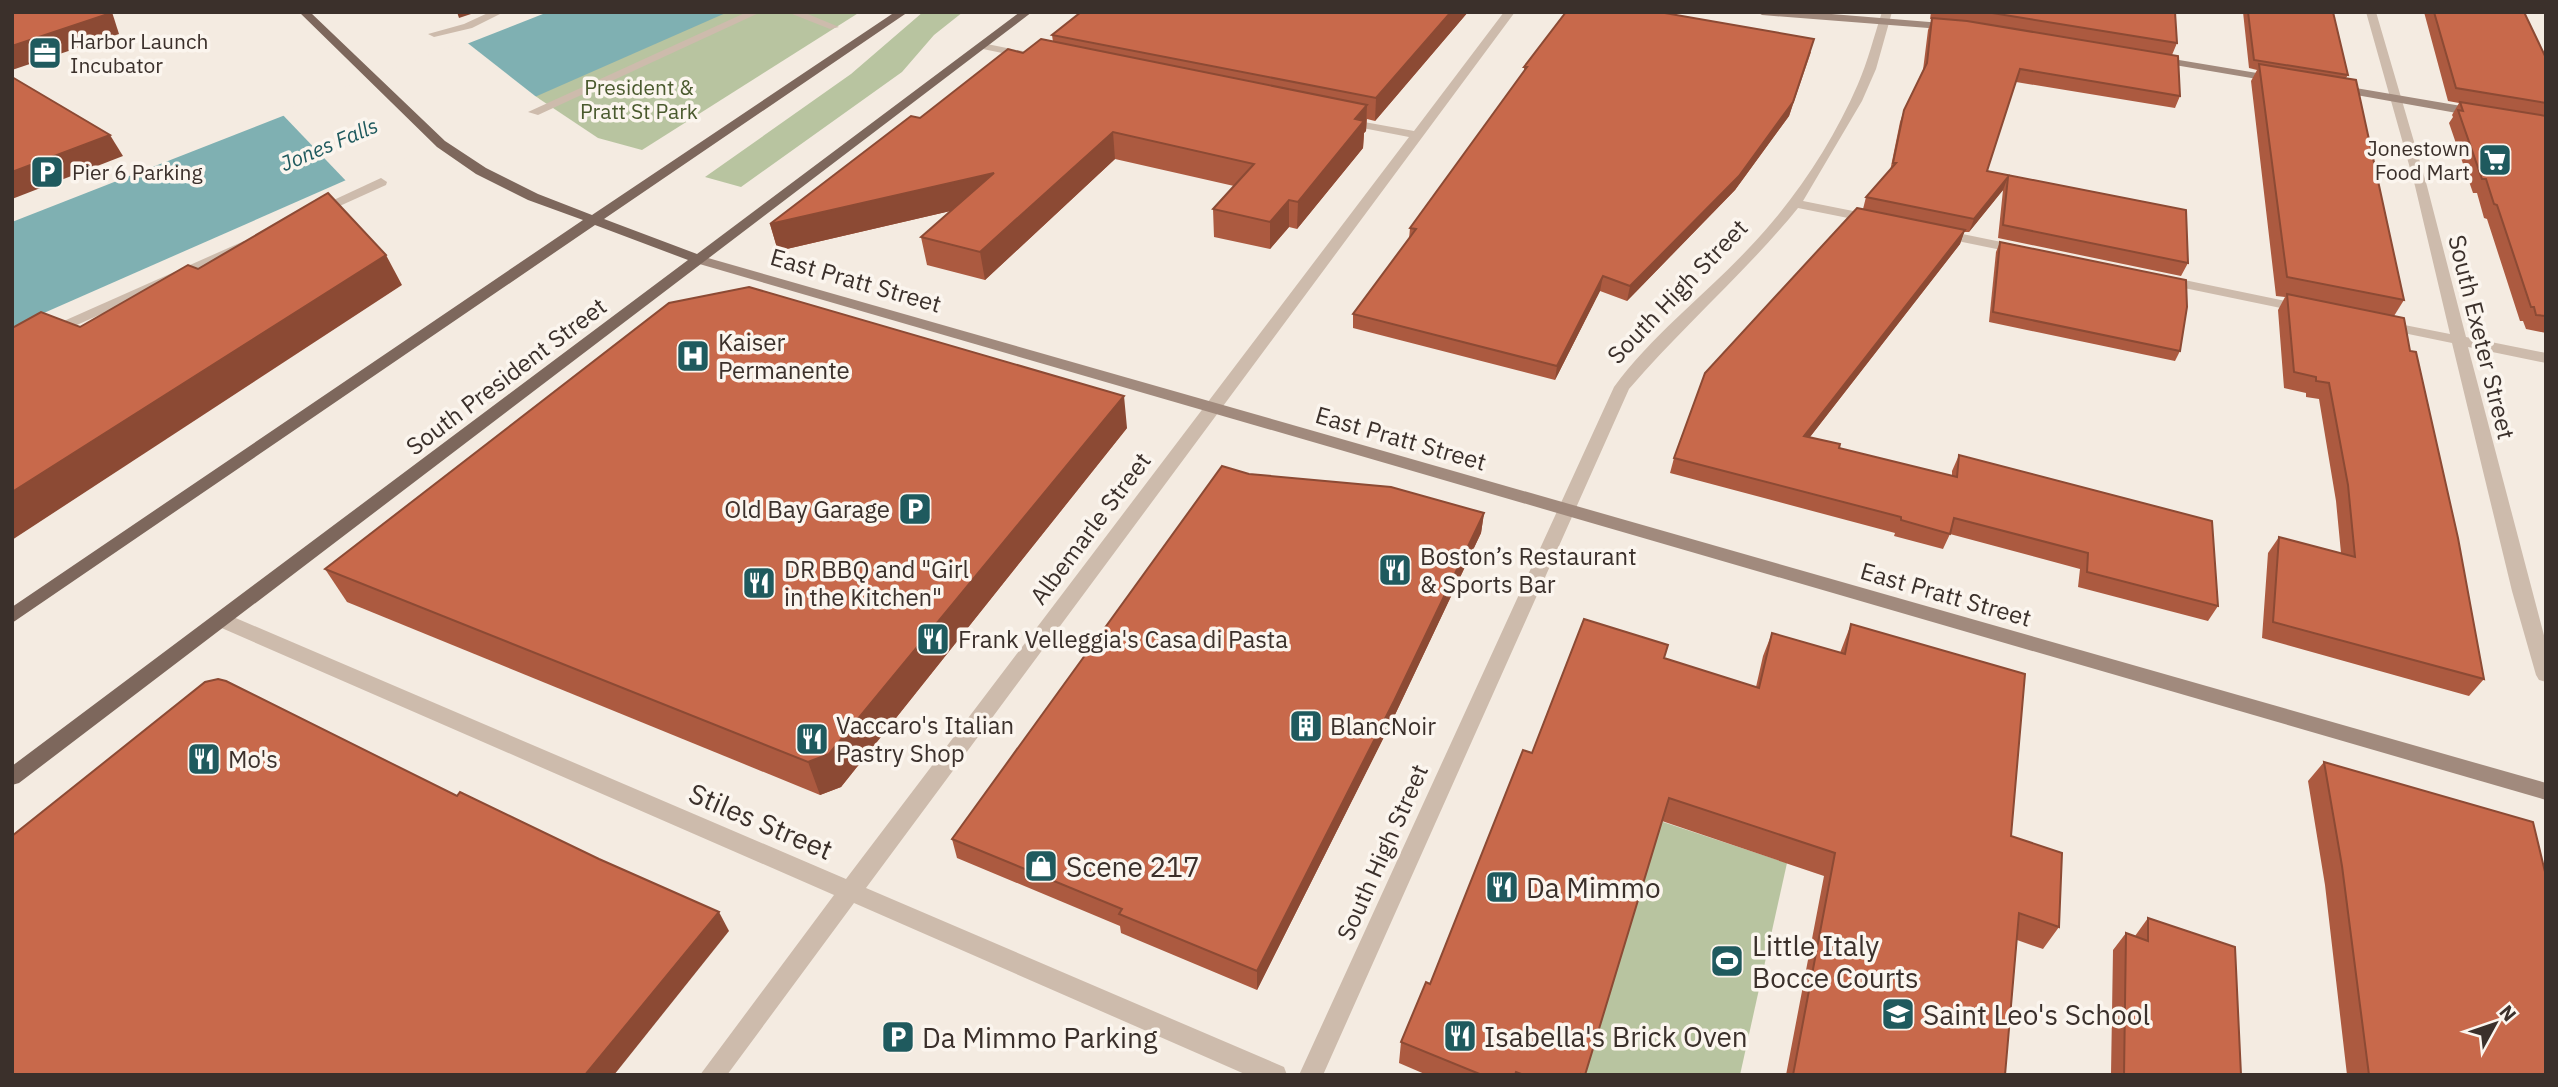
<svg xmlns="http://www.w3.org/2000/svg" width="2558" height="1087" font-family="'IBM Plex Sans',sans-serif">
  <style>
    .green { fill: #b8c4a0 }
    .water { fill: #7fb0b2 }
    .pier { fill: #f4ebe1 }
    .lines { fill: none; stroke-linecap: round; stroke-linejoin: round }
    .pedestrian { fill: #cdbbac; fill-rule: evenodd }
    .minor { fill: #cdbbac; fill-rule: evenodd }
    .secondary { fill: #a18a7d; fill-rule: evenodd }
    .primary { fill: #7d675c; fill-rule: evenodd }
    .wall { fill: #ac5a40 }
    .shaded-wall { fill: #8c4a34 }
    .building { fill: #c8694b; stroke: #8c4a34; stroke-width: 2 }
    .labels { text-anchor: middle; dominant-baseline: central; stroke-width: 7; stroke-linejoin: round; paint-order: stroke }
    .far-poi-label { font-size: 21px; fill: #3b302b; stroke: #fbf5ee; text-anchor: start }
    .far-park-label { font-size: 21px; fill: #4a5a2e; stroke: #fbf5ee }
    .far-water-label { font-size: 21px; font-style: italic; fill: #1f5a5e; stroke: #fbf5ee }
    .street-label { font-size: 24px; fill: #3b302b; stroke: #fbf5ee }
    .poi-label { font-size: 24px; fill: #3b302b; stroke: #fbf5ee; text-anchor: start }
    .near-street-label { font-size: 28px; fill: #3b302b; stroke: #fbf5ee }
    .near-poi-label { font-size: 28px; fill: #3b302b; stroke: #fbf5ee; text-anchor: start }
  </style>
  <rect width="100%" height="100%" fill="#f4ebe1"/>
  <g class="green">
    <polygon points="726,12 860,12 642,150 598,138 535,96"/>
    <polygon points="923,12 963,12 934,35 902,72 741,187 705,177 851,74"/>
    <polygon points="1660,821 1787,863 1740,1075 1581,1075"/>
  </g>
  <polygon class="water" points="548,12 728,12 12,327 12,222"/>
  <polygon class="pier" points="465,41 539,99 348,183 280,112"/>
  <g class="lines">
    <g class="pedestrian">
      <polygon points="490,12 504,12 472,28 434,37 428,34 464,24"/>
      <polygon points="747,12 761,12 538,115 528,112"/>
      <polygon points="787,12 803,12 839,27 830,29"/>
      <polygon points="381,178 387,182 386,185 322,214 317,215 310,211"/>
      <polygon points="244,241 251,245 249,248 12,354 12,344"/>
    </g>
    <g class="minor">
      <polygon points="1504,12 1515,12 866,888 1284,1067 1287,1075 1247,1075 854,903 727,1075 700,1075 834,895 217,626 215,621 217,616 231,616 846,879 1409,137 1342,124 1342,118 1414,131"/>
      <path d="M 1882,12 L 1892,12 L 1876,69 L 1862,101 L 1803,201 L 1873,215 L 1880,219 L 1873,223 L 1798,208 C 1746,272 1683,326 1629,389 L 1323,1075 L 1299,1075 L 1614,387 C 1652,335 1705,295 1749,248 C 1794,201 1832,144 1858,84 C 1868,61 1874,36 1882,12 Z"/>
      <polygon points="2366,12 2376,12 2427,186 2466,337 2546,353 2546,363 2468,347 2546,643 2546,682 2539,680 2536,675 2512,591 2452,343 2384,329 2377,325 2384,321 2450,334 2415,186"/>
      <polygon points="982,43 1027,52 1033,55 1027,58 978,48 976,46"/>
      <polygon points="1938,229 2021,246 2028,250 2021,254 1933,236 1931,233"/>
      <polygon points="2165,276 2305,305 2312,309 2305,313 2160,283 2158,280"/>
    </g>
    <g class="secondary">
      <polygon points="1757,12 1807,12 1954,24 1959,27 1954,30 1762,15"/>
      <polygon points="2155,56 2275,76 2281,79 2275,82 2151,61 2149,59"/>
      <polygon points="2338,85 2479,109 2485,113 2479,117 2334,91 2334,87"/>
      <polygon points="701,256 2546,783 2546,800 696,263 694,260"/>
    </g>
    <polygon class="primary" points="299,12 310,12 445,141 486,168 538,194 592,215 895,12 908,12 604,219 697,254 1020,12 1032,12 19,783 12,785 12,766 688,260 595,225 12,623 12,607 583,220 528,200 476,174 437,147"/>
  </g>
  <g class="wall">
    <polygon points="1468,12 1375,121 1367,119 1366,131 1364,133 1363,148 1297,229 1289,227 1270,249 1214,237 1213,209 1234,186 1115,159 985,280 927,265 921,237 950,211 778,251 770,224 920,118 1023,53 1053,42 1052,35"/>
    <polygon points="1931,12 2175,12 2177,43 2172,55 2180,96 2175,108 2016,82 1987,171 2186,210 2188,263 2181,276 1998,238 2003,190 1969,232 1964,232 1960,244 1810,437 1839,448 1952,476 1952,471 1959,455 2218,606 2208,621 2078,587 2080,569 1950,534 1943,549 1894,536 1895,533 1670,473 1674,458 1863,209 1866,197 1890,171 1900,122 1904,110 1923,70 1928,30 1932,19 1930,19"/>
    <polygon points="2243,12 2333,12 2348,75 2346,78 2404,300 2394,316 2410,351 2484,679 2469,696 2262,638 2268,553 2279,537 2341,553 2336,501 2319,399 2306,397 2306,393 2284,388 2278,310 2285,297 2276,296 2251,81 2257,70 2249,68"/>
    <polygon points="2424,12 2524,12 2546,58 2546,333 2526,329 2523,321 2520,321 2487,219 2484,218 2477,193 2473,193 2449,123 2453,117 2452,115 2459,103 2448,101"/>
    <polygon points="1811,52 1789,116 1735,190 1627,301 1600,291 1555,380 1353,328 1353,314 1409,239 1410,228 1524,72 1524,67"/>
    <polygon points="2000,242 2180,351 2175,361 1989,322 1996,252"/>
    <polygon points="1127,428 841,787 820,795 347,602 325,569"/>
    <polygon points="1249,474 1484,513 1481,533 1392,721 1257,990 1121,933 1120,926 957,858 952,839"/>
    <polygon points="1851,624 2011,836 2059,927 2043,949 2017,940 2005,1075 1786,1075 1824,876 1662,821 1585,1075 1427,1075 1399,1063 1401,1042 1430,984 1532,753 1664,658 1756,687 1763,656 1772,633 1840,653"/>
    <polygon points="2324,762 2546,1075 2347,1075 2325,885 2308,781"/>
    <polygon points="2148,918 2241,1075 2111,1075 2113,950 2126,933 2135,936"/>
  </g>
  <g class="shaded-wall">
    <polygon points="107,12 112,12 119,34 12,70 12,46"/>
    <polygon points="457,12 477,12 459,18"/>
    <polygon points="1451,12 1468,12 1375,121 1376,98"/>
    <polygon points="1814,39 1789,116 1735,190 1627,301 1630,286"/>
    <polygon points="1367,105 1366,131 1364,133 1363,148 1297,229 1298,202 1355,119"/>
    <polygon points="1113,132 1115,159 985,280 980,252"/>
    <polygon points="110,135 123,156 12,199 12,172"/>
    <polygon points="994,173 998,200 778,251 770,224"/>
    <polygon points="2008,177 2003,190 1969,232 1974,219"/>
    <polygon points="1289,200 1289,227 1270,249 1270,222"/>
    <polygon points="1965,230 1960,244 1799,451 1804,436"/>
    <polygon points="386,255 402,285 12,540 12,492"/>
    <polygon points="1603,276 1600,291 1555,380 1557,366"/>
    <polygon points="1124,396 1127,428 841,787 820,795 808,762"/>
    <polygon points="1484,513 1481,533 1392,721 1257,990 1257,971"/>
    <polygon points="719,912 729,931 614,1075 585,1075"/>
  </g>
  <g class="building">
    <polygon points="12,12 107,12 108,14 12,46"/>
    <polygon points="1081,12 1451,12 1376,98 1052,35"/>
    <polygon points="1566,12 1659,12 1814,39 1793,102 1739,176 1630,286 1603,276 1557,366 1353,314 1416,229 1410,228 1527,67 1524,67"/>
    <polygon points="1986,12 2175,12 2177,43"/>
    <polygon points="2248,12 2333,12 2348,75 2254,60"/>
    <polygon points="2434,12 2524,12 2546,58 2546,103 2456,88"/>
    <polygon points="1932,18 1967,21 2178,56 2180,96 2020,69 1987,171 2186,210 2188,263 2003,225 2008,177 1974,219 1866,197 1896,163 1893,163 1904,110 1927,63"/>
    <polygon points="1041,39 1367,105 1355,119 1364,121 1298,202 1289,200 1270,222 1213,209 1254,164 1113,132 980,252 921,237 994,173 770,224 911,116 920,118 1008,49 1023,53"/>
    <polygon points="2259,64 2356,80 2404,300 2287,277"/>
    <polygon points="12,77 110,135 12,172"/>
    <polygon points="2460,102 2546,116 2546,316 2536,315 2534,307 2531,307 2497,205 2494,204 2486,179 2482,179 2458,110 2463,111"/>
    <polygon points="328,193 386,255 12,492 12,328 41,312 80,327 188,265 198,269"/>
    <polygon points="1857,208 1965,230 1804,436 1840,444 1839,448 1957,477 1959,455 2212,521 2218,606 2087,572 2088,553 1954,518 1950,534 1901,520 1901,517 1674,458 1705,373"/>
    <polygon points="2000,242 2186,280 2187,307 2180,351 1993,312"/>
    <polygon points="749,287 1124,396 829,754 808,762 325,569 669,303"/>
    <polygon points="2287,294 2404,318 2410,351 2416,352 2458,538 2484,679 2273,622 2279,537 2355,557 2348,485 2329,383 2316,381 2316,377 2294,372"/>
    <polygon points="1222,466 1249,474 1391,487 1484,513 1394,701 1257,971 1119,914 1122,909 952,839"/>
    <polygon points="1584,619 1668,645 1664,658 1759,688 1772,633 1845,654 1851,624 2025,674 2011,836 2062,853 2059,927 2019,913 2005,1075 1793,1075 1835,853 1669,798 1585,1075 1581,1074 1581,1075 1524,1075 1516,1072 1515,1075 1482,1075 1401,1042 1426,982 1430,984 1523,750 1532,753"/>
    <polygon points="218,679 226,681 457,796 460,792 599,859 719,912 585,1075 12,1075 12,836 205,682"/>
    <polygon points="2324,762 2533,822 2546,876 2546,1075 2369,1075 2342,866"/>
    <polygon points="2148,918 2235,947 2241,1075 2124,1075 2126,933 2148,941"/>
  </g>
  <defs>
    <symbol id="office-square" viewBox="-11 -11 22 22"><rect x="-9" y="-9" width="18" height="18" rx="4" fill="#1f5a5e" stroke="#fbf5ee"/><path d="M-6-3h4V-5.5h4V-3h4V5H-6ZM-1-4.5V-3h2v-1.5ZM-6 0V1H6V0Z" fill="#fff"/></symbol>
    <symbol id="supermarket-square" viewBox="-11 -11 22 22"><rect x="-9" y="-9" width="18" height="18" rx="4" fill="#1f5a5e" stroke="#fbf5ee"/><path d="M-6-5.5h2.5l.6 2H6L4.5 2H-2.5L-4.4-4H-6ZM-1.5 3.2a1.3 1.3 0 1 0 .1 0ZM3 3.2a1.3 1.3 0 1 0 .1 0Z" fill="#fff"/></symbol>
    <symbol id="parking-square" viewBox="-11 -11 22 22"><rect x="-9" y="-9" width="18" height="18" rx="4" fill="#1f5a5e" stroke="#fbf5ee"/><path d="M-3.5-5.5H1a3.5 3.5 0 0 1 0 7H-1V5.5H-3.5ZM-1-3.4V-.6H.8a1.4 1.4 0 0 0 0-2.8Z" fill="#fff"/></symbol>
    <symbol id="hospital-square" viewBox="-11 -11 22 22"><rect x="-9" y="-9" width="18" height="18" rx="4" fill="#1f5a5e" stroke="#fbf5ee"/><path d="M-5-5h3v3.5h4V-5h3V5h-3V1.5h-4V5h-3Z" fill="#fff"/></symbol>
    <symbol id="restaurant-square" viewBox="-11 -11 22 22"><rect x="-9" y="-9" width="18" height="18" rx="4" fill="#1f5a5e" stroke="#fbf5ee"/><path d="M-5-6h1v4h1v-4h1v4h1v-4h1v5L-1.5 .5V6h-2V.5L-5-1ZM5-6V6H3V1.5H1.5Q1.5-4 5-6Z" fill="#fff"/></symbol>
    <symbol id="building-square" viewBox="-11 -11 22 22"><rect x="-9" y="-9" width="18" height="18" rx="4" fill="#1f5a5e" stroke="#fbf5ee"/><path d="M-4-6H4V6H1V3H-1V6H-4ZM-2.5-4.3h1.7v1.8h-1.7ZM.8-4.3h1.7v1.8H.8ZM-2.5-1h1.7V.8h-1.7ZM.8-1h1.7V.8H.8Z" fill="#fff"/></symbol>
    <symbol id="shop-square" viewBox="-11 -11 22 22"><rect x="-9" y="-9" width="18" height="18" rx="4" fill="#1f5a5e" stroke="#fbf5ee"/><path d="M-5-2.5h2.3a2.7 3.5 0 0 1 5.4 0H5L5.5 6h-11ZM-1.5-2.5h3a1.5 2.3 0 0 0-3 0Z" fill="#fff"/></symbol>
    <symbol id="stadium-square" viewBox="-11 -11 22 22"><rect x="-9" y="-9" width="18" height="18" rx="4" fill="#1f5a5e" stroke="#fbf5ee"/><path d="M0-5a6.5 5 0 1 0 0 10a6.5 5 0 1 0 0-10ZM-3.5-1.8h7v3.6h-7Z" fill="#fff"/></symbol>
    <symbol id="school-square" viewBox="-11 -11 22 22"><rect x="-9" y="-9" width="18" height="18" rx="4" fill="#1f5a5e" stroke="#fbf5ee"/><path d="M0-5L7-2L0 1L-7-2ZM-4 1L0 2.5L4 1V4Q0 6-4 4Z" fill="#fff"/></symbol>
  </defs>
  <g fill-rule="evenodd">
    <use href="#office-square" x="26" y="34" width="38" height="38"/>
    <use href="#supermarket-square" x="2476" y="141" width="38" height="38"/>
    <use href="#parking-square" x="28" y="153" width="38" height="38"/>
    <use href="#hospital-square" x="674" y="337" width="38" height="38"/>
    <use href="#parking-square" x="896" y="490" width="38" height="38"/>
    <use href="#restaurant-square" x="1376" y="551" width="38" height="38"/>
    <use href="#restaurant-square" x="740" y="564" width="38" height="38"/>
    <use href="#restaurant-square" x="914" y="620" width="38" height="38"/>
    <use href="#building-square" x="1287" y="707" width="38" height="38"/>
    <use href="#restaurant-square" x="793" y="720" width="38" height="38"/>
    <use href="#restaurant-square" x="185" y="740" width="38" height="38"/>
    <use href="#shop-square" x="1022" y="847" width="38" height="38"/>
    <use href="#restaurant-square" x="1483" y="868" width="38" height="38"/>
    <use href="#stadium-square" x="1708" y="942" width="38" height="38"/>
    <use href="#school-square" x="1879" y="995" width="38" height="38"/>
    <use href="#restaurant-square" x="1441" y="1017" width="38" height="38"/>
    <use href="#parking-square" x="879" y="1018" width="38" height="38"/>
  </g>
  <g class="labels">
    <g class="far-poi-label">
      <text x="70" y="41">Harbor Launch<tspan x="70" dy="24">Incubator</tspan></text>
      <text x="2470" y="148" text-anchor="end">Jonestown<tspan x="2470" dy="24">Food Mart</tspan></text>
      <text x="72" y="172">Pier 6 Parking</text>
    </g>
    <g class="far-park-label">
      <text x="639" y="87">President &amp;<tspan x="639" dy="24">Pratt St Park</tspan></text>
    </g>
    <g class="far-water-label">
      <text transform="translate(329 144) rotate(-23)">Jones Falls</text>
    </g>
    <g class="street-label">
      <text transform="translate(856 280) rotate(16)">East Pratt Street</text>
      <text transform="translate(1677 291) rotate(-46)">South High Street</text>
      <text transform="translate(2482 337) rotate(76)">South Exeter Street</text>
      <text transform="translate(506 376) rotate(-37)">South President Street</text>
      <text transform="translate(1401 438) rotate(16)">East Pratt Street</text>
      <text transform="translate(1090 528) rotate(-53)">Albemarle Street</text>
      <text transform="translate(1946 594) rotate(16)">East Pratt Street</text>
      <text transform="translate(1382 852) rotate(-66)">South High Street</text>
    </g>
    <g class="poi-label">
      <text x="718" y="342">Kaiser<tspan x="718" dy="28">Permanente</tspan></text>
      <text x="890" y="509" text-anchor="end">Old Bay Garage</text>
      <text x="1420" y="556">Boston’s Restaurant<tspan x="1420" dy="28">&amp; Sports Bar</tspan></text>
      <text x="784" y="569">DR BBQ and "Girl<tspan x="784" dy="28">in the Kitchen"</tspan></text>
      <text x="958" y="639">Frank Velleggia's Casa di Pasta</text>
      <text x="836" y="725">Vaccaro's Italian<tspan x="836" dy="28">Pastry Shop</tspan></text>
      <text x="1330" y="726">BlancNoir</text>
      <text x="228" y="759">Mo's</text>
    </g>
    <g class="near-street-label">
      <text transform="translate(761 821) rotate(23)">Stiles Street</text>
    </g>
    <g class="near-poi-label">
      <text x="1066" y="866">Scene 217</text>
      <text x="1526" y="887">Da Mimmo</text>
      <text x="1752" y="945">Little Italy<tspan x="1752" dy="32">Bocce Courts</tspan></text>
      <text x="1923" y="1014">Saint Leo's School</text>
      <text x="1484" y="1036">Isabella's Brick Oven</text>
      <text x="922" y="1037">Da Mimmo Parking</text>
    </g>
  </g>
  <rect width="2558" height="1087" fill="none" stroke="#3b302b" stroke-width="28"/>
  <g transform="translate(2495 1024) rotate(50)" stroke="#fbf5ee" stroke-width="5" paint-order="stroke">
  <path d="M0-5L12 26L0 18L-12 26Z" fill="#3b302b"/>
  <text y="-10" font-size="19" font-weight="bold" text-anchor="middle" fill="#3b302b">N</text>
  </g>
</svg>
